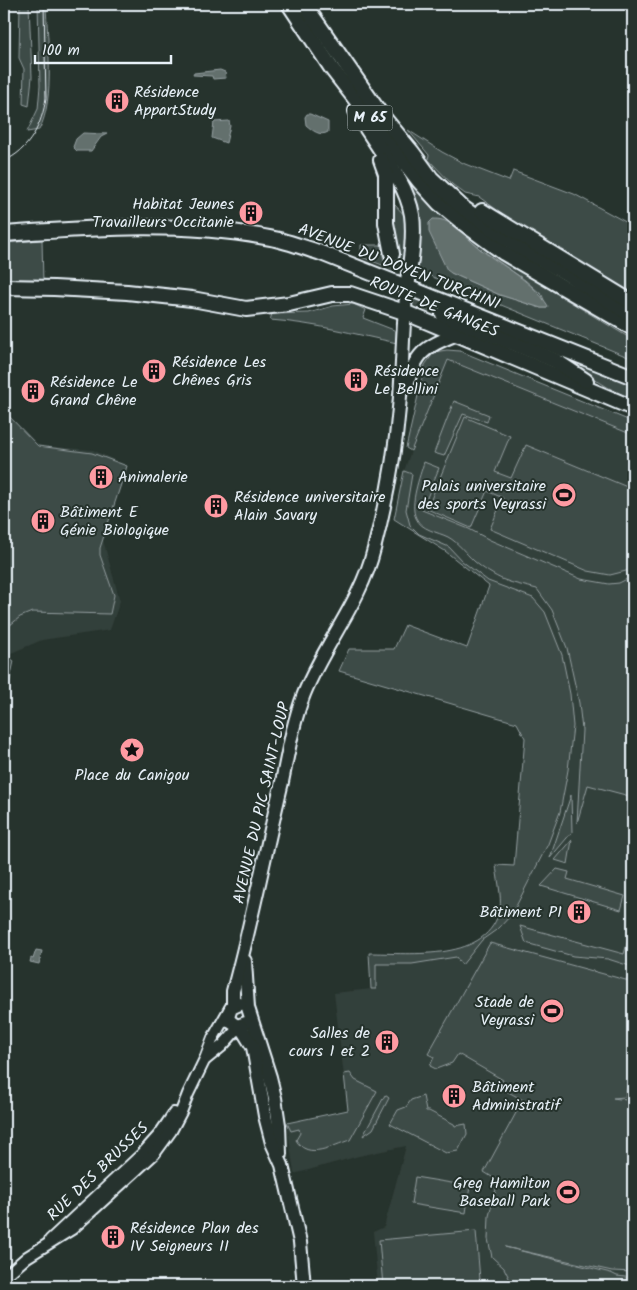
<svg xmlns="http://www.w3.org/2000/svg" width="637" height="1290" font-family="Kalam,sans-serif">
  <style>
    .built { fill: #333f3a }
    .green { fill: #3e4b47; stroke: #939ea0; fill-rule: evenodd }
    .water { fill: #636f6d; stroke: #98a3a5 }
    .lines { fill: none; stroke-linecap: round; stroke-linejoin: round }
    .primary-tunnel { stroke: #43504b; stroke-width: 14; stroke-dasharray: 14 7; stroke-linecap: butt }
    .tertiary-casing { stroke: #e8f1f8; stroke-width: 14 }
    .secondary-casing { stroke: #e8f1f8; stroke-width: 16 }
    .primary-casing { stroke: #e8f1f8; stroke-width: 18 }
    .tertiary { stroke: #26332d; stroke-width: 10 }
    .secondary { stroke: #26332d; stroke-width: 12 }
    .primary { stroke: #26332d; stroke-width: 14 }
    .tram { stroke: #e8f1f8; stroke-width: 1 }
    .labels { text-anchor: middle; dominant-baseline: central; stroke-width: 4; stroke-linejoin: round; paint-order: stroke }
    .shield { fill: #26332d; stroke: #aeb8bb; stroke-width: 1 }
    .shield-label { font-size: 15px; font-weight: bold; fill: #e8f1f8 }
    .poi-label { font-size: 16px; fill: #e8f1f8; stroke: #26332d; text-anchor: start }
    .street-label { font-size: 16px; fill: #e8f1f8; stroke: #26332d }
  </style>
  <rect width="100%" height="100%" fill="#26332d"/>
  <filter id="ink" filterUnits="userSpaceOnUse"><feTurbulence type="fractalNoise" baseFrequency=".02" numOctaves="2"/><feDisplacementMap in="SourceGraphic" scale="10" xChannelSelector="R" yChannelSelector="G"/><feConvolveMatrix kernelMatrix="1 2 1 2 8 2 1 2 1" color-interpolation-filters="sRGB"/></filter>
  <g filter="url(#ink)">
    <g class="built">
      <polygon points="448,360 633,435 633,1286 378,1286 373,1232 384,1227 406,1146 359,1156 294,1174 287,1123 348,1110 334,993 371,989 369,953 438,952 462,948 486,935 495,921 500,907 496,865 514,866 525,738 517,723 339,671 349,649 394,649 405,625 467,648 489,586 445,551 394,519 404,471 411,451"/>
      <polygon points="4,411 39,446 93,450 127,466 103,540 120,601 110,630 42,640 4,656"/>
    </g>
    <g class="green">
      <polygon points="20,4 29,4 32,77 29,106 23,104 24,69 19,58"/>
      <path d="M 38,4 L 46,4 C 47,40 56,98 39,130 L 27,132 L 38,109 L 40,86 Z"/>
      <polygon points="408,130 442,152 465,164 509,181 513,171 574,194 633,226 633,294 521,227 479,197 465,194 453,185 428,159 429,155"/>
      <path d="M 405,174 L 468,234 L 521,272 L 633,340 L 633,359 L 418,271 L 421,231 L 420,220 L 412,198 L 402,177 ZM 450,223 L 479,248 L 525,280 L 542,295 L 547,308 L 541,308 L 500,295 L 451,273 Z"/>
      <polygon points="394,204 409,220 406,265 398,262 391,208"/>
      <polygon points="42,240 43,284 4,283 4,243"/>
      <polygon points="361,245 381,245 385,266 361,257"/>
      <path d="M 353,304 L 366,310 L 363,318 L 399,332 L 397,343 C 355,334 313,323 270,320 L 272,314 L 309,313 L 333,306 Z"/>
      <polygon points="447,350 460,351 633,422 633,435 448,360 411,451 406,448 425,365 434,352"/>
      <polygon points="554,354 563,354 633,383 633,400 609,388"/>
      <polygon points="454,401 489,415 487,422 463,414 444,456 434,453"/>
      <polygon points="4,411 38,446 92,453 127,466 100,548 100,555 114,595 110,614 32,612 20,617 4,630"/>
      <polygon points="465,417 510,436 495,472 511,478 526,445 632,489 633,491 633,566 626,571 610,575 588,571 490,529 503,498 487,491 471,528 427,509"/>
      <path d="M 424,462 L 439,468 L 422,510 L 469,529 L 490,540 L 581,579 L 609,584 L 619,583 L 633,576 L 633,797 L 588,785 L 577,823 L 582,730 L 579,703 L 567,648 L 552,610 L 537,589 C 526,586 514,584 504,580 C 494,576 482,568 474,561 C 465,553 459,543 448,537 C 438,532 421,530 416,518 C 409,504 420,476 424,462 Z"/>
      <path d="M 404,471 L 412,474 L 406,510 L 410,525 L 419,534 L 449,547 L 462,561 L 488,581 L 533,598 L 545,612 L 562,655 L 570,694 L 573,726 L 568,770 L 560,812 L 548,844 L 512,914 L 499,928 L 482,940 L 462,965 L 456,957 L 412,964 L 376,964 L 376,989 L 371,989 L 369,953 C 411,953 489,963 500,908 C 502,897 497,876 496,865 L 514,866 L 525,738 L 517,723 L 339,671 L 349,649 L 394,649 L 405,625 L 467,648 L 489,586 L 445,551 L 394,519 Z"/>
      <polygon points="7,656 14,661 4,708 4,658"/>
      <polygon points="571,795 572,832 550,858"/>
      <polygon points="572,840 568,864 555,860"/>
      <polygon points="557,869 569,872 567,879 625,896 621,910 541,886"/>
      <polygon points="633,922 633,967 608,959 573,956 526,943 520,926 624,954"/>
      <polygon points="490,943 633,982 633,1065 625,1097 613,1098 633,1101 633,1272 612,1271 505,1247 611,1273 617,1276 633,1278 633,1286 513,1286 504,1268 492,1257 488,1239 489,1216 496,1189 492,1177 484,1172 523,1100 499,1087 503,1080 458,1054 452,1063 436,1069 430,1066 434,1057 428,1054"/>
      <path d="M 350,1073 L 355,1080 L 377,1091 L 350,1140 C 333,1145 308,1161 296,1140 L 300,1133 L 299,1129 L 291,1131 L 287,1123 L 348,1110 L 344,1074 Z"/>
      <polygon points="385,1095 389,1098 373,1129 363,1136"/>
      <polygon points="423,1096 426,1111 429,1111 454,1124 455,1126 466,1124 467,1134 458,1151 446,1153 390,1124 398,1110 406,1107 411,1100"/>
      <polygon points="415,1177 470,1186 466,1213 411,1204"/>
      <polygon points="476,1231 480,1280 409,1286 383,1286 379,1240"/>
    </g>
    <g class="water">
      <polygon points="220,70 225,72 226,78 213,79 212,76 193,75 194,73"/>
      <path d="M 307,114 L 310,114 L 328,122 L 328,132 C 320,137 312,130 306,125 L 305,117 Z"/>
      <polygon points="229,121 230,126 226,143 212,138 214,122"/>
      <polygon points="83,133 107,134 101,137 91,151 77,151 73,147 76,139"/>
      <path d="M 433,219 C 440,219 445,220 451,224 C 462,231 470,241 480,249 C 502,266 534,282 548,306 L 547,308 L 541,308 L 500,295 L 451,273 L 447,270 L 429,232 L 429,223 Z"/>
      <polygon points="36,950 42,951 39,964 30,962 31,958 33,959"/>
    </g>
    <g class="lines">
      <path class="primary-tunnel" d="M 392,254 C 401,285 413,300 443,314"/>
      <defs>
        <g id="tertiary">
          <polyline points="206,1059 222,1046 240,1026"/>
          <polyline points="50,1240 142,1154 159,1135 174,1113"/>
          <polyline points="4,1277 27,1257 72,1229 155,1153 171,1131 181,1112 188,1094 205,1059 213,1038 229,1010"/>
        </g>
        <g id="secondary">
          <path d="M 406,388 C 416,352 423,348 457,334"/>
          <polyline points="245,961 248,1008 270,1077 275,1098 279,1125 280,1154"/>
          <polyline points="240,1004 231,1008 228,1017 231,1022 237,1026 246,1023"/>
          <path d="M 233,1006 L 233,991 C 252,922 265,852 282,782 C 288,753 293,722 304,694 C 324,644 361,602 374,549 C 386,503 395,455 399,408 C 403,368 402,328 407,288"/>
          <polyline points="240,1026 253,1047 265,1116 272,1143 282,1165 300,1242 304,1286"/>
        </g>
        <g id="primary">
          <polyline points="289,4 332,69 419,181 439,203 462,222 504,253 633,328"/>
          <polyline points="304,4 379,112 412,152 431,178 463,208 519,247 566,273 633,316"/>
          <path d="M 356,111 C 373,141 407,182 412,215 C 415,239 410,265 407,288"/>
          <polyline points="381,160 386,174 386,223 392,254"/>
          <polyline points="482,211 633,303"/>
          <path d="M 4,234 C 93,228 182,221 270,238 C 287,241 305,248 321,253 L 633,377"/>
          <polyline points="4,287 54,288 127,292 192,299 246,309 289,304 332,294 350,294 404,312 633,408"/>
          <polyline points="443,314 556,361 586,381"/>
        </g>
      </defs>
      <use href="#tertiary" class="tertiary-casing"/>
      <use href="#secondary" class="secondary-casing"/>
      <use href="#primary" class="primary-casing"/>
      <use href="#tertiary" class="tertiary"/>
      <use href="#secondary" class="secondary"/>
      <use href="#primary" class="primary"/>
      <path class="tram" d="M 4,161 C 30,150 42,124 46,98 L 44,4"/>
    </g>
  </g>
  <defs>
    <symbol id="building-disc" viewBox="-11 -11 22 22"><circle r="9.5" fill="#ff9aa2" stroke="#26332d"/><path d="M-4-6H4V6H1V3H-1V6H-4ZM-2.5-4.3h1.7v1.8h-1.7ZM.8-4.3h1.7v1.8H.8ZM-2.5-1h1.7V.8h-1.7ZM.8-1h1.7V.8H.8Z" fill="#111"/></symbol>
    <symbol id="stadium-disc" viewBox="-11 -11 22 22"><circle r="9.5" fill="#ff9aa2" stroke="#26332d"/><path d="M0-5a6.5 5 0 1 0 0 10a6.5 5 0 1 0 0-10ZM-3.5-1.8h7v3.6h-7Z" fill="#111"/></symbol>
    <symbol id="sight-disc" viewBox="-11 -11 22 22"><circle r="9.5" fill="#ff9aa2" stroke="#26332d"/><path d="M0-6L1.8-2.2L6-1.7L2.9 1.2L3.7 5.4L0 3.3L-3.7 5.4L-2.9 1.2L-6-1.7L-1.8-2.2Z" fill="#111"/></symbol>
  </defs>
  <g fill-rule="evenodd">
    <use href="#building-disc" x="103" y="87" width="28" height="28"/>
    <use href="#building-disc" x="237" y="199" width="28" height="28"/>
    <use href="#building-disc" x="140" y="357" width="28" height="28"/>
    <use href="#building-disc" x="342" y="366" width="28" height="28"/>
    <use href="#building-disc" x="19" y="377" width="28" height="28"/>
    <use href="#building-disc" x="87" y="463" width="28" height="28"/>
    <use href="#stadium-disc" x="550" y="481" width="28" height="28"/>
    <use href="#building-disc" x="202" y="492" width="28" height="28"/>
    <use href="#building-disc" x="29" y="507" width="28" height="28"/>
    <use href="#sight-disc" x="118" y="736" width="28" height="28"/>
    <use href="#building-disc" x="565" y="898" width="28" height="28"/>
    <use href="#stadium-disc" x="538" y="997" width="28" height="28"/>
    <use href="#building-disc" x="373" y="1028" width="28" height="28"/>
    <use href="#building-disc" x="440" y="1082" width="28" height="28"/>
    <use href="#stadium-disc" x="554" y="1178" width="28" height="28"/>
    <use href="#building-disc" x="99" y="1223" width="28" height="28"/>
  </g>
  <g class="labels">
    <rect class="shield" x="347.5" y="105.5" width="45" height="25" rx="4"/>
    <g class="shield-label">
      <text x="370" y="118">M 65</text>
    </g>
    <g class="poi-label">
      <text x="134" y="92">Résidence<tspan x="134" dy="18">AppartStudy</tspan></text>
      <text x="234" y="204" text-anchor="end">Habitat Jeunes<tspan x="234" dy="18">Travailleurs Occitanie</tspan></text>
      <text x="172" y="362">Résidence Les<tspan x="172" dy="18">Chênes Gris</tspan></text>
      <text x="374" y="371">Résidence<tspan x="374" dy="18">Le Bellini</tspan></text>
      <text x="50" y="382">Résidence Le<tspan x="50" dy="18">Grand Chêne</tspan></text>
      <text x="118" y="477">Animalerie</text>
      <text x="546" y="486" text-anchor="end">Palais universitaire<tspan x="546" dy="18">des sports Veyrassi</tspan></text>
      <text x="234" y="497">Résidence universitaire<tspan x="234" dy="18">Alain Savary</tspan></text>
      <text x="60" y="512">Bâtiment E<tspan x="60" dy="18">Génie Biologique</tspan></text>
      <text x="132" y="775" text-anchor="middle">Place du Canigou</text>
      <text x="562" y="912" text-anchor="end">Bâtiment P1</text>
      <text x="534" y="1002" text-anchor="end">Stade de<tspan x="534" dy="18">Veyrassi</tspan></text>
      <text x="370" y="1033" text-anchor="end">Salles de<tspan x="370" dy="18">cours 1 et 2</tspan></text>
      <text x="472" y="1087">Bâtiment<tspan x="472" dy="18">Administratif</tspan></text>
      <text x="550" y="1183" text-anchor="end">Greg Hamilton<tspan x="550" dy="18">Baseball Park</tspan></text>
      <text x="130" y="1228">Résidence Plan des<tspan x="130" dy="18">IV Seigneurs II</tspan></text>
    </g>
    <g class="street-label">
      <text transform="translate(399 267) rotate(21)">AVENUE DU DOYEN TURCHINI</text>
      <text transform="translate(434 307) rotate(22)">ROUTE DE GANGES</text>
      <text transform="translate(262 803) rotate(-77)">AVENUE DU PIC SAINT-LOUP</text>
      <text transform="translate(98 1172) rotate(-44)">RUE DES BRUSSES</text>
    </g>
  </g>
  <rect width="637" height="1290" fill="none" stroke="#26332d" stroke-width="20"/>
  <rect x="10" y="10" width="617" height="1270" fill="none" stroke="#e8f1f8" stroke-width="2" filter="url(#ink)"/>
  <path d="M35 55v8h136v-8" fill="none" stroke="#e8f1f8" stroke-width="2.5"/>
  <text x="42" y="55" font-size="15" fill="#e8f1f8" stroke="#26332d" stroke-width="4" paint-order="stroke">100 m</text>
</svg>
